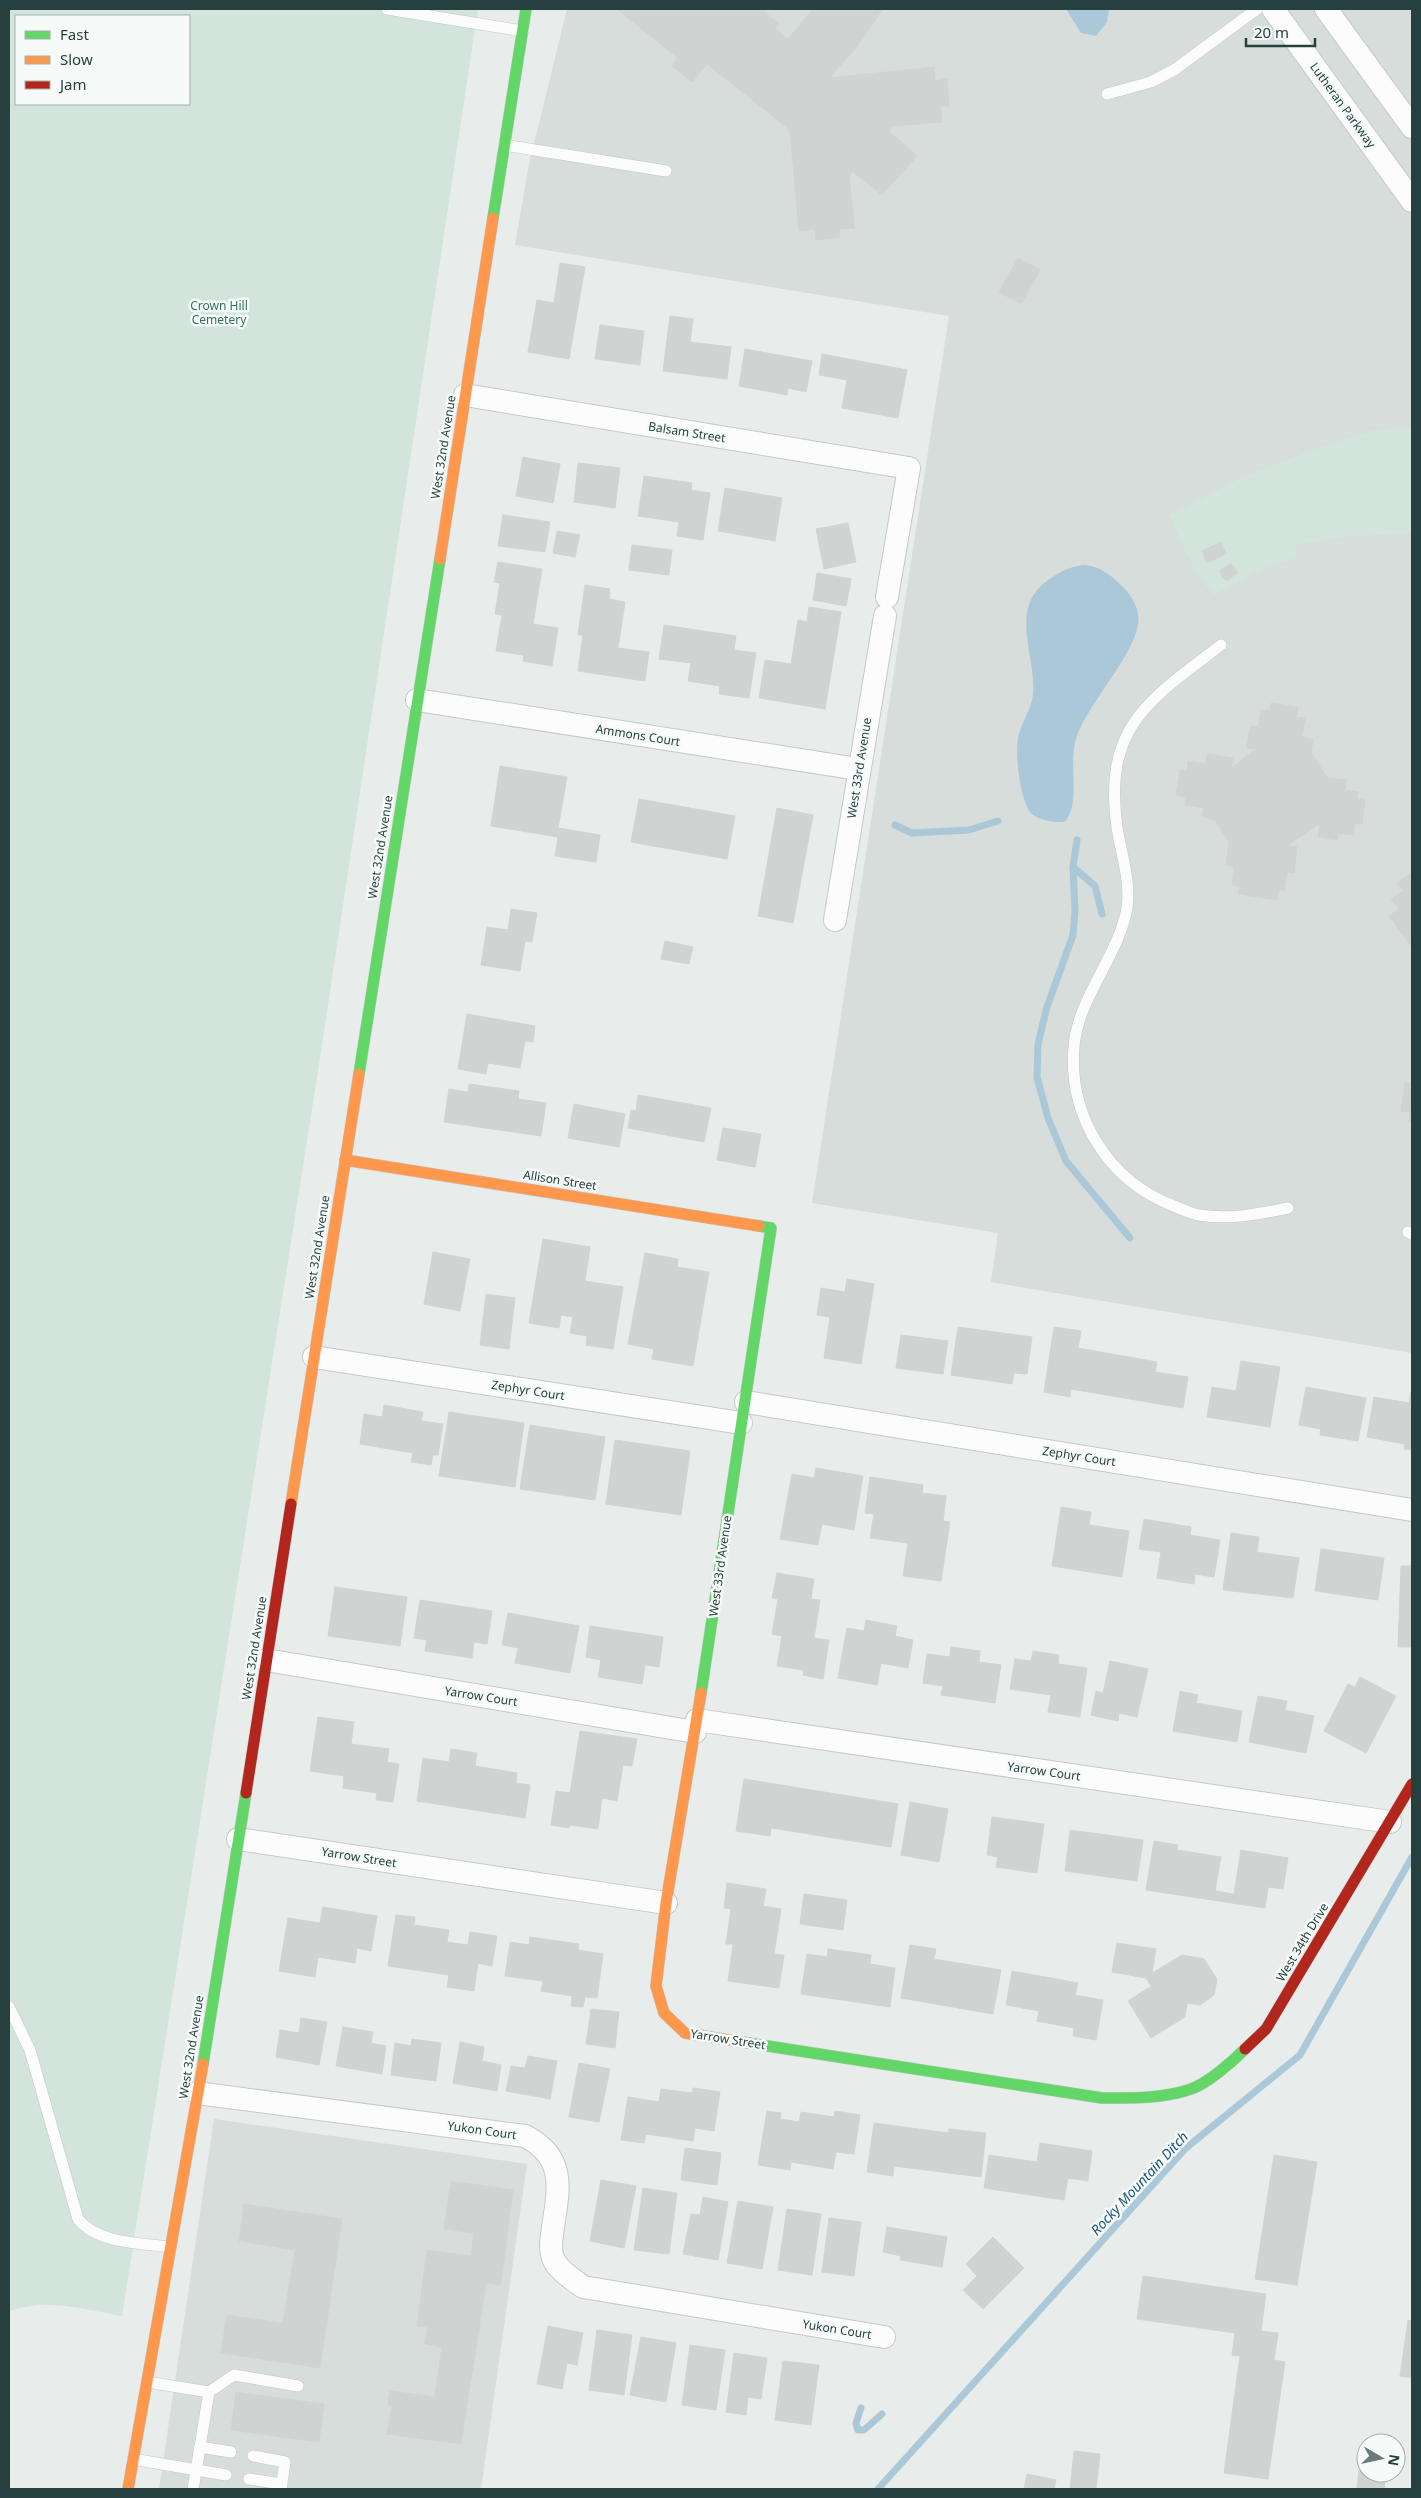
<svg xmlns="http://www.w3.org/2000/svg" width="1421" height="2498" font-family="'Noto Sans',sans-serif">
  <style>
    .built { fill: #d6dddb }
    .green { fill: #d2e4db; fill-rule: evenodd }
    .water { fill: #aac8d8 }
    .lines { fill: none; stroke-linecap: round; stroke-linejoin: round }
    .stream { stroke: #aac8d8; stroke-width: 7 }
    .building { fill: #cfd3d2; stroke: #d0d5d4 }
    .lane-casing { stroke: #c5c9c8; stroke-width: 12 }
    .street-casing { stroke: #c5c9c8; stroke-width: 24 }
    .fast-casing { stroke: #c3c9c8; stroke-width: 12 }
    .slow-casing { stroke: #c3c9c8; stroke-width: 12 }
    .jam-casing { stroke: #c3c9c8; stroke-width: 12 }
    .lane { stroke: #fcfcfc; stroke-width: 11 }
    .street { stroke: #fcfcfc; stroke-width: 22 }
    .fast { stroke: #63d668; stroke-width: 11 }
    .slow { stroke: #ff974d; stroke-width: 11 }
    .jam { stroke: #b3261e; stroke-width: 11 }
    .labels { text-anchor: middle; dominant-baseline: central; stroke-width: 5; stroke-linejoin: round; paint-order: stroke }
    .street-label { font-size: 12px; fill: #25403e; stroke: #f6faf9 }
    .park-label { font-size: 12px; fill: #30755a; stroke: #f6faf9 }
    .water-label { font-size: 14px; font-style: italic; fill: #20577a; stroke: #f6faf9 }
  </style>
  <rect width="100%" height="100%" fill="#e8eceb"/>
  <g class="built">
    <polygon points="567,9 1412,9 1412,1353 991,1282 998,1233 812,1203 949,316 515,245 529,164"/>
    <polygon points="214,2119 527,2164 481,2489 159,2489"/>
  </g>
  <g class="green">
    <path d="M 9,9 L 478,9 L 320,1058 L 122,2316 C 81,2309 49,2298 9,2311 ZM 16,16 L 189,16 L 189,104 L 16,104 Z"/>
    <polygon points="1412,427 1412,534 1350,536 1297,545 1296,558 1263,569 1214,595 1196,574 1169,515 1238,479 1309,451 1374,430"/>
  </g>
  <g class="water">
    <polygon points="1066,9 1109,9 1107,22 1096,36 1081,33"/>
    <path d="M 1085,565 C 1102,567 1112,576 1124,588 C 1130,594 1137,605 1138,614 C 1144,646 1086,704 1076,739 C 1068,764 1081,798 1066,821 C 1056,824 1037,820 1030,812 C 1020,798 1015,755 1018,738 C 1021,723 1031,710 1033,695 C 1037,655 1006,607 1051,578 C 1062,571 1071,566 1085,565 Z"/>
  </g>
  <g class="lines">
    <g class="stream">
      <polyline points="895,825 912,833 969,830 998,821"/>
      <polyline points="1077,840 1073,867 1075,911 1073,935 1047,1007 1038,1044 1037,1077 1048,1118 1066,1161 1130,1238"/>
      <polyline points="1073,867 1095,886 1102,914"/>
      <polyline points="861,2408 856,2423 858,2430 864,2430 882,2414"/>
      <polyline points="878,2489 1186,2148 1300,2055 1412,1857"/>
    </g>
  </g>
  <g class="building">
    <polygon points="617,9 761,9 779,24 775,29 788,39 813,9 880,9 882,10 856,48 829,78 934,67 935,81 947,79 949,106 941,106 942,122 893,126 889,131 917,156 882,195 853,172 849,177 855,228 839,229 840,237 816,240 815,229 799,231 790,130 707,64 692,82 672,66 678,58"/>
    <polygon points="1018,258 1040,270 1021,304 999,292"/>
    <polygon points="560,263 585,267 569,359 528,352 537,300 554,303"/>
    <polygon points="670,316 693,319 690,342 731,347 727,379 663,371"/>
    <polygon points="600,325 644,331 640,365 595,359"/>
    <polygon points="745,349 812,361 806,392 788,388 787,395 739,386"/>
    <polygon points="822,354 907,370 898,418 842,408 847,380 819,375"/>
    <polygon points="523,457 560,464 553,503 516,496"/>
    <polygon points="578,463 620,468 615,508 574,502"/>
    <polygon points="644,476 692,483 691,490 710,493 703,540 677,536 679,522 638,516"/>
    <polygon points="725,488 782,498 775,541 718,531"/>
    <polygon points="503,515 550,522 545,552 498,546"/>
    <polygon points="848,523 856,562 824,569 816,529"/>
    <polygon points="557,531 580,535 575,557 553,553"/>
    <polygon points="1221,542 1226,554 1207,563 1202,551"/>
    <polygon points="632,545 672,550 669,575 629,570"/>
    <polygon points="498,562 542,569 533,624 558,628 552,666 523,661 524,655 496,651 502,615 495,614 500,583 494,582"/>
    <polygon points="1231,563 1238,573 1226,581 1219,571"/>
    <polygon points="817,573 851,579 846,606 813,600"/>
    <polygon points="585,585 610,589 609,599 625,602 618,648 649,652 645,681 578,671 583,635 578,635"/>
    <polygon points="809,607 841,612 825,709 759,698 765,660 791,664 798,620 807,622"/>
    <polygon points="664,625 736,636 734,650 756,653 749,698 719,694 720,686 688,681 691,663 659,659"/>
    <polygon points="1271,703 1298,707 1296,717 1305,718 1302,737 1313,739 1311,753 1328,778 1347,780 1345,790 1358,792 1357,799 1365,800 1362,824 1355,823 1353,835 1338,833 1337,840 1318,837 1320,823 1287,846 1297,847 1294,873 1287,872 1284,891 1279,890 1277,900 1238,894 1240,886 1232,885 1234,867 1226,865 1229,841 1215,821 1202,816 1204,808 1185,805 1186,797 1176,795 1180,770 1187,771 1188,761 1206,764 1207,754 1233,758 1231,769 1255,749 1247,748 1250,726 1258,727 1261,710 1270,711"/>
    <polygon points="500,766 567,777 558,828 600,835 596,862 555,856 558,837 491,826"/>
    <polygon points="639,799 735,816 727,859 631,842"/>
    <polygon points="777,808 813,815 793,923 758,916"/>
    <polygon points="1412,872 1412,947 1389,916 1399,909 1391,899 1403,891 1397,883"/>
    <polygon points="511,909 537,913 532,942 525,941 520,971 481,965 487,927 508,930"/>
    <polygon points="665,941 693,947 689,964 661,959"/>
    <polygon points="467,1014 535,1026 533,1042 525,1041 520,1068 488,1063 486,1074 458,1069"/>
    <polygon points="1412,1079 1412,1121 1409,1121 1410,1112 1401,1111 1405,1083 1412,1084"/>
    <polygon points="469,1084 519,1091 518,1099 546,1103 541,1136 444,1122 449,1089 468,1092"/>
    <polygon points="638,1095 711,1108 704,1142 628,1128 631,1110 636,1111"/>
    <polygon points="574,1104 625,1114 619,1147 568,1138"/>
    <polygon points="723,1128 761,1134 755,1167 717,1160"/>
    <polygon points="543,1239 590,1247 585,1281 623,1287 613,1349 586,1345 587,1336 570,1333 573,1317 561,1315 559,1328 529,1323"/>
    <polygon points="433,1252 470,1259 460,1311 424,1304"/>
    <polygon points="645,1253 678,1259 677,1267 709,1272 693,1366 652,1359 654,1349 628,1344"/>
    <polygon points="847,1279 874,1284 861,1364 824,1358 830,1317 817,1315 821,1288 845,1292"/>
    <polygon points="486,1294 515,1298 509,1349 480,1345"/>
    <polygon points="958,1327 1032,1337 1027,1374 1014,1373 1012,1384 951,1375"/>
    <polygon points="1054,1327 1081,1331 1078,1348 1157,1362 1155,1372 1188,1377 1183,1408 1071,1389 1070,1397 1044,1392"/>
    <polygon points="901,1335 948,1341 943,1374 896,1368"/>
    <polygon points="1241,1361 1280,1367 1270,1427 1207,1417 1212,1387 1236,1391"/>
    <polygon points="1306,1387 1366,1398 1358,1441 1320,1435 1321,1429 1299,1425"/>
    <polygon points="1411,1392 1412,1450 1404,1449 1405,1444 1367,1437 1374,1397 1409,1403"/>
    <polygon points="384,1405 423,1412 421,1421 443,1424 438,1455 433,1455 431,1465 411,1462 413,1453 360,1444 364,1414 382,1417"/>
    <polygon points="449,1412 524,1423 515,1487 439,1476"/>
    <polygon points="530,1425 605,1437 595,1500 520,1489"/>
    <polygon points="615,1440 690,1451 681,1515 606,1504"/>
    <polygon points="816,1468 863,1476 854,1530 822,1524 818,1545 780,1539 792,1474 814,1478"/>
    <polygon points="870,1477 923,1485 922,1493 946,1496 943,1521 950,1522 941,1581 903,1576 908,1543 870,1538 874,1514 865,1513"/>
    <polygon points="1061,1507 1091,1512 1089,1525 1129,1531 1122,1577 1052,1566"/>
    <polygon points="1144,1519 1191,1527 1190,1535 1220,1540 1214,1577 1195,1574 1194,1584 1157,1578 1161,1552 1139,1549"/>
    <polygon points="1231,1533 1259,1537 1257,1552 1299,1558 1293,1598 1223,1590"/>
    <polygon points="1321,1549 1384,1558 1378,1600 1315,1591"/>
    <polygon points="1401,1566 1412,1566 1412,1647 1398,1647"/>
    <polygon points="777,1573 814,1579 811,1599 820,1600 814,1638 829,1640 823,1679 803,1675 804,1670 777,1666 782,1636 772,1634 778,1599 772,1598"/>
    <polygon points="335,1587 407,1597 400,1646 328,1636"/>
    <polygon points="420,1600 492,1611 487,1644 474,1642 472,1658 425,1651 427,1640 414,1638"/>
    <polygon points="508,1613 579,1626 570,1673 515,1663 518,1648 502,1645"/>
    <polygon points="866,1620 897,1626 895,1636 913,1640 908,1668 881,1663 877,1685 838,1678 847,1628 864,1631"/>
    <polygon points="590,1626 663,1637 659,1667 645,1665 642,1684 598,1677 601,1660 586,1657"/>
    <polygon points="951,1647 980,1651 979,1662 1001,1665 995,1703 941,1695 943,1686 923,1683 927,1654 950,1657"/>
    <polygon points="1033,1651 1059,1655 1058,1664 1087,1668 1080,1717 1048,1712 1051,1695 1010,1689 1015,1659 1031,1661"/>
    <polygon points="1110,1661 1148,1669 1137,1717 1119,1713 1118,1721 1091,1715 1096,1691 1103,1693"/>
    <polygon points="1360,1677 1396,1696 1366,1753 1324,1731 1348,1684 1355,1687"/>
    <polygon points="1180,1691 1198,1695 1196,1703 1242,1711 1237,1742 1173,1731"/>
    <polygon points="1258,1696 1287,1701 1285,1710 1314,1716 1306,1753 1249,1742"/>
    <polygon points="318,1717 354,1722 351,1744 389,1749 387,1762 399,1764 393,1802 376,1800 377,1793 343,1788 344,1776 310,1771"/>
    <polygon points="580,1731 637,1739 632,1766 623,1765 617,1801 602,1798 598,1829 570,1825 569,1828 551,1825 556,1791 570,1793"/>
    <polygon points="451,1749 477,1753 475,1766 517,1773 516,1783 530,1785 525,1818 417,1801 423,1758 449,1762"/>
    <polygon points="744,1779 898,1804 891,1847 771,1828 770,1836 736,1831"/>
    <polygon points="910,1802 948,1809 939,1862 901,1855"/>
    <polygon points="992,1817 1044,1824 1037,1873 996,1867 998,1857 987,1855"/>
    <polygon points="1070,1830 1143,1840 1137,1881 1065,1871"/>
    <polygon points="1154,1841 1178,1845 1177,1850 1221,1857 1215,1891 1234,1894 1241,1850 1288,1858 1283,1889 1268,1887 1265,1908 1146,1890"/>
    <polygon points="727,1883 766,1889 763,1906 781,1909 774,1954 784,1955 779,1988 728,1981 733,1944 726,1944 731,1909 724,1908"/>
    <polygon points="804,1894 847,1900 843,1930 800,1924"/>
    <polygon points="323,1907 377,1916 371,1951 357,1948 355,1963 318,1957 315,1977 279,1971 288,1918 320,1923"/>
    <polygon points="396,1915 415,1917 414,1925 449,1930 447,1942 468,1945 470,1932 497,1936 492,1966 478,1963 474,1991 447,1987 449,1975 388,1966"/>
    <polygon points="530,1937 579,1944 578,1950 603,1954 597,1998 585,1997 583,2007 571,2006 572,1996 541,1991 543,1981 505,1976 510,1942 529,1945"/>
    <polygon points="1117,1943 1156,1949 1152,1973 1182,1955 1204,1959 1217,1979 1214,1995 1200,2005 1187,2003 1185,2017 1151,2038 1128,2001 1151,1986 1146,1978 1112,1972"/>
    <polygon points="910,1945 936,1949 934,1959 1001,1970 993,2014 901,1998"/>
    <polygon points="828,1949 871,1955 870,1964 895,1968 890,2007 801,1994 807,1954 827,1957"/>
    <polygon points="1012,1971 1078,1983 1075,1995 1103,2000 1096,2040 1073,2036 1074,2028 1037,2021 1039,2011 1006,2005"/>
    <polygon points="591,2009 619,2012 615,2048 586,2044"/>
    <polygon points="301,2018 327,2022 319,2065 276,2057 280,2030 299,2033"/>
    <polygon points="343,2027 373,2032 371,2043 386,2046 382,2074 336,2066"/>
    <polygon points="412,2039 441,2043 436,2081 391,2075 395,2043 411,2046"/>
    <polygon points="460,2042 484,2047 482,2061 501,2065 497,2091 453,2083"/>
    <polygon points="528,2056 557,2061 550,2099 506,2091 511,2066 525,2068"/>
    <polygon points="579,2063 610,2069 599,2122 569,2117"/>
    <polygon points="693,2088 720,2092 714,2131 695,2128 693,2141 646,2134 644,2143 621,2140 628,2097 659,2102 661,2089 692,2093"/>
    <polygon points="767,2111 781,2113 780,2119 799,2122 801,2112 834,2117 835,2111 860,2115 854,2154 836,2152 833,2169 791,2162 790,2170 758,2165"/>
    <polygon points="874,2123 948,2133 949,2129 986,2133 981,2177 894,2166 893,2176 867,2172"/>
    <polygon points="1040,2143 1092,2151 1088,2181 1068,2178 1064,2200 984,2188 989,2155 1037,2162"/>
    <polygon points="685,2148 721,2153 717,2185 681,2180"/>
    <polygon points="1274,2155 1317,2162 1297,2285 1255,2279"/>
    <polygon points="601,2180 636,2186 624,2248 590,2241"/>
    <polygon points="451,2181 513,2190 501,2285 486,2283 461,2444 387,2434 392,2406 388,2405 390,2391 435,2397 442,2347 425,2344 428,2327 417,2326 427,2250 471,2256 474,2233 444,2229"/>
    <polygon points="643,2188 677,2193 669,2254 634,2250"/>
    <polygon points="703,2197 728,2202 718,2260 683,2254 691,2214 700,2215"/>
    <polygon points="738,2201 773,2207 762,2269 727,2263"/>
    <polygon points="244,2204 342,2219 320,2368 221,2353 227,2315 283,2323 295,2250 239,2241"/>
    <polygon points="787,2209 821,2214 812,2275 778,2270"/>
    <polygon points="829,2218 861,2222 854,2276 822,2272"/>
    <polygon points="887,2227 947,2237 942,2267 900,2260 901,2256 883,2252"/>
    <polygon points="993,2237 1024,2268 983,2309 963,2290 977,2276 966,2264"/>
    <polygon points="1143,2276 1266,2294 1261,2331 1278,2333 1274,2360 1285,2362 1268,2479 1224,2473 1240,2356 1232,2355 1235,2333 1137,2319"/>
    <polygon points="1408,2320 1412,2321 1412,2378 1400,2376"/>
    <polygon points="548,2326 583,2333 577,2365 567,2363 562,2389 537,2384"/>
    <polygon points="597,2330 632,2335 624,2395 589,2390"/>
    <polygon points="641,2337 676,2343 666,2402 630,2395"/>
    <polygon points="690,2345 725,2350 716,2410 682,2405"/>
    <polygon points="734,2353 767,2358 761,2399 748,2397 746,2415 726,2412"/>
    <polygon points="783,2361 819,2365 811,2425 775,2420"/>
    <polygon points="236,2392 324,2404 319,2442 231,2430"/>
    <polygon points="1074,2451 1100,2454 1096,2489 1070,2489"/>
    <polygon points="1360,2463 1366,2464 1366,2473 1386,2473 1384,2489 1357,2488"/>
    <polygon points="1027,2474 1056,2480 1054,2489 1024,2489"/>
  </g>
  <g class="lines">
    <defs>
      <g id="lane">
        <polyline points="387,9 523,31"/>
        <polyline points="1107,94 1151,82 1174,70 1257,9"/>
        <polyline points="504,145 666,171"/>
        <path d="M 1221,645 C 1149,700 1103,726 1117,827 C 1121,853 1131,882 1127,908 C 1118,958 1079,995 1074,1046 C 1068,1116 1108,1181 1174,1206 C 1182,1209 1191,1214 1199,1215 C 1230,1220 1259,1214 1288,1208"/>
        <polyline points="1408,1232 1412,1234"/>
        <path d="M 9,2007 L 30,2050 L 78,2219 C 98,2244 140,2243 170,2247"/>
        <polyline points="147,2382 209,2392 193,2489"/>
        <polyline points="209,2392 234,2375 298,2386"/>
        <polyline points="200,2447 231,2452"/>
        <polyline points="253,2456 285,2462 281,2489"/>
        <polyline points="133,2459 226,2475"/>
        <polyline points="249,2479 282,2484"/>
      </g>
      <g id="street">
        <polyline points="1273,9 1412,201"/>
        <polyline points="1326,9 1412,127"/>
        <polyline points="465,395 909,468 887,597"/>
        <polyline points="417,700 858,769"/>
        <polyline points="835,920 885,616"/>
        <polyline points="314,1357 741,1423"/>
        <polyline points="746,1402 1412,1510"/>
        <polyline points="266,1660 695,1732"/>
        <polyline points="697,1720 1390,1822"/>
        <polyline points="238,1839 666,1903"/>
        <path d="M 197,2093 L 525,2136 C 566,2157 559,2188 553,2227 C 552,2237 549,2247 553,2258 C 557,2270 573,2279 583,2287 L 884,2337"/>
      </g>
      <g id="fast">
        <polyline points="493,218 526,9"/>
        <polyline points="359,1074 440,559"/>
        <polyline points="701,1693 771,1228 759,1226"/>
        <path d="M 748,2043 L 1102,2098 C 1130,2098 1160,2099 1188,2090 C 1206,2085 1231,2063 1245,2049"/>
        <polyline points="203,2064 246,1793"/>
      </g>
      <g id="slow">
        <polyline points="440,559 493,218"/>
        <polyline points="345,1160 759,1226"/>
        <polyline points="291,1504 359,1074"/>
        <polyline points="701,1693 666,1903 656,1986 664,2013 685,2033 748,2043"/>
        <polyline points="128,2489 203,2064"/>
      </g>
      <g id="jam">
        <polyline points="246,1793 291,1504"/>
        <polyline points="1245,2049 1266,2029 1412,1784"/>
      </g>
    </defs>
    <use href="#lane" class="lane-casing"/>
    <use href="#street" class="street-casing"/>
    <use href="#fast" class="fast-casing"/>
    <use href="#slow" class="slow-casing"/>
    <use href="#jam" class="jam-casing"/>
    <use href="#lane" class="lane"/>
    <use href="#street" class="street"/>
    <use href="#fast" class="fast"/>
    <use href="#slow" class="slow"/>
    <use href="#jam" class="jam"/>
  </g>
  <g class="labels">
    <g class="street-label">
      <text transform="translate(1343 105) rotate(54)">Lutheran Parkway</text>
      <text transform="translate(687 432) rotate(9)">Balsam Street</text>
      <text transform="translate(443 447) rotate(-81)">West 32nd Avenue</text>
      <text transform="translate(638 735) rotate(9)">Ammons Court</text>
      <text transform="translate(859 768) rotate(-81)">West 33rd Avenue</text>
      <text transform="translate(380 847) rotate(-81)">West 32nd Avenue</text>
      <text transform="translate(560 1180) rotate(9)">Allison Street</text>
      <text transform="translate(317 1247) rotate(-81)">West 32nd Avenue</text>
      <text transform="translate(528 1390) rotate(9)">Zephyr Court</text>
      <text transform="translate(1079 1456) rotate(9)">Zephyr Court</text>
      <text transform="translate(720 1566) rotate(-82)">West 33rd Avenue</text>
      <text transform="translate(254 1648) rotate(-81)">West 32nd Avenue</text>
      <text transform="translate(481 1696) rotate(9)">Yarrow Court</text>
      <text transform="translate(1044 1771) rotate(8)">Yarrow Court</text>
      <text transform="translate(359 1857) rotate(9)">Yarrow Street</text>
      <text transform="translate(1302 1942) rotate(-59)">West 34th Drive</text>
      <text transform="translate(728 2039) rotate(9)">Yarrow Street</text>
      <text transform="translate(191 2047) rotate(-81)">West 32nd Avenue</text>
      <text transform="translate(482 2130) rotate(8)">Yukon Court</text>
      <text transform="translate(837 2329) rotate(9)">Yukon Court</text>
    </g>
    <g class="park-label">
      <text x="219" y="305">Crown Hill<tspan x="219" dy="14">Cemetery</tspan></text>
    </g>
    <g class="water-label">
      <text transform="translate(1139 2183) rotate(-47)">Rocky Mountain Ditch</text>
    </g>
  </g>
  <rect width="1421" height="2498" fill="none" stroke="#25403e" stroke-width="20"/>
  <rect x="15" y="15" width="175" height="90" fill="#f6faf9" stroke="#a2b0ae"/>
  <rect x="25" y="31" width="25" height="8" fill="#63d668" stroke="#a2b0ae"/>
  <text x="60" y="40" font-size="15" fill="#25403e">Fast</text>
  <rect x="25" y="56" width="25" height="8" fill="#ff974d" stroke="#a2b0ae"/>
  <text x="60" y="65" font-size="15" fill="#25403e">Slow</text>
  <rect x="25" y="81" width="25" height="8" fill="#b3261e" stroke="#a2b0ae"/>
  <text x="60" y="90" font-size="15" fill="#25403e">Jam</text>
  <g transform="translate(1381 2458) rotate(99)"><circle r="24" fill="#f6faf9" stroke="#a2b0ae"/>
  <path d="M0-4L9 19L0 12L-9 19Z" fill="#697c7b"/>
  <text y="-8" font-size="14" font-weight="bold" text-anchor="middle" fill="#25403e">N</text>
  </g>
  <path d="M1246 38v8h69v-8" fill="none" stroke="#25403e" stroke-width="2.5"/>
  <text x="1254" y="38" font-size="15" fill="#25403e" stroke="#f6faf9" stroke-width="4" paint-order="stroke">20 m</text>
</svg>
